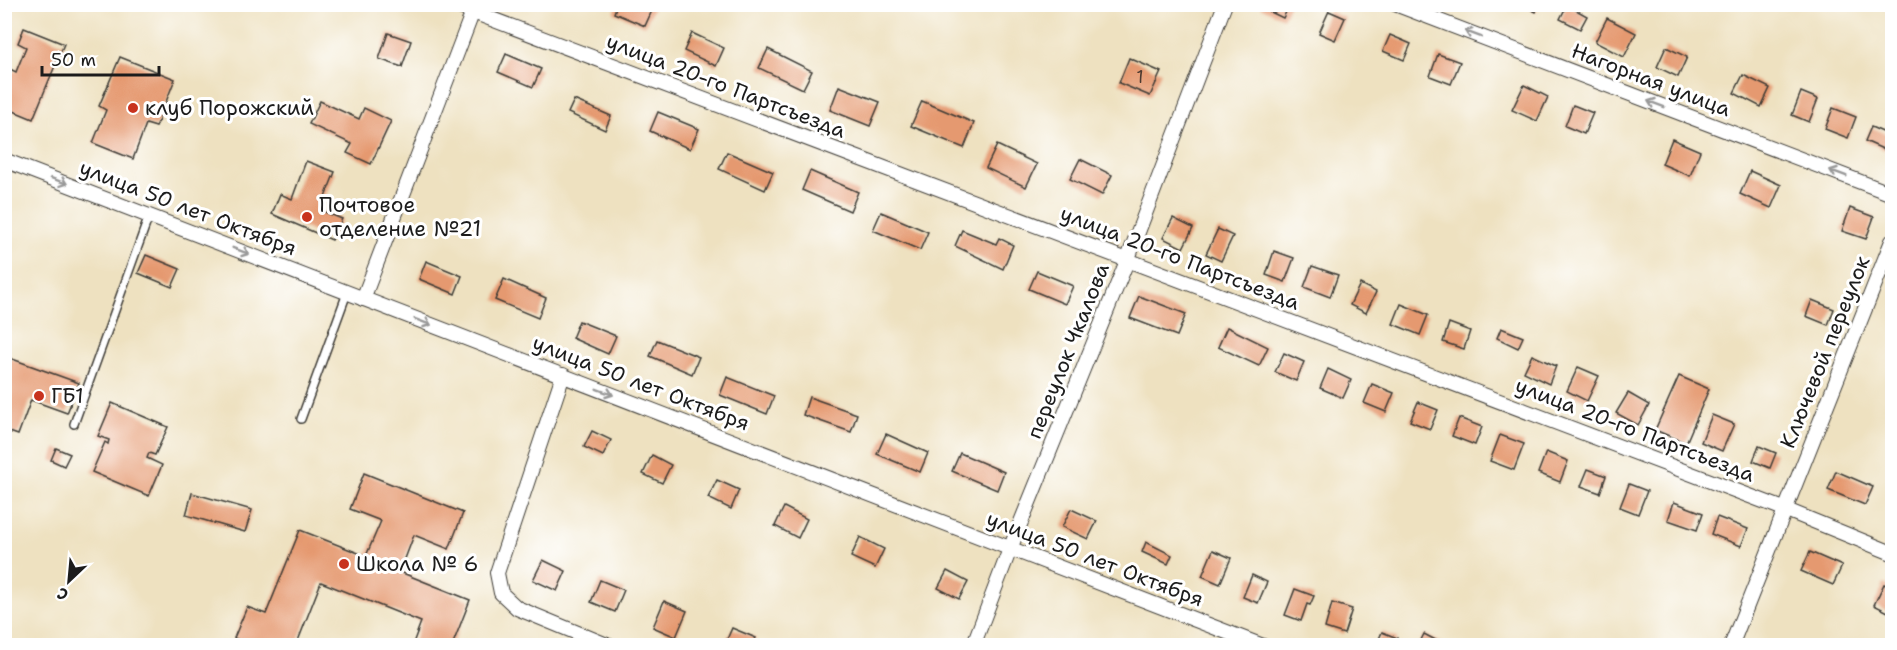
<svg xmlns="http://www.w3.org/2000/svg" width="1897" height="650" font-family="'Shantell Sans',sans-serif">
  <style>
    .building { fill: #e5996f }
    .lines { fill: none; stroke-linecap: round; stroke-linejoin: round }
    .service-casing { stroke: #3c3a35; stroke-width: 10 }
    .minor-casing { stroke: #3c3a35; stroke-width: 16 }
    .service { stroke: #fff; stroke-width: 7 }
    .minor { stroke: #fff; stroke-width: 14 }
    .oneway { stroke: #999 }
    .poi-dot { fill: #c8321e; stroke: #fff; stroke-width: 2 }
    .labels { text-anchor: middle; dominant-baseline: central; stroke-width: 6; stroke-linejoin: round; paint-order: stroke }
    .number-label { font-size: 18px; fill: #4e3b31 }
    .street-label { font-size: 21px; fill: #1c1c1c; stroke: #fff }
    .poi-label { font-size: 21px; fill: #1c1c1c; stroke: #fff; text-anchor: start }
  </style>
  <rect width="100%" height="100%" fill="#fff"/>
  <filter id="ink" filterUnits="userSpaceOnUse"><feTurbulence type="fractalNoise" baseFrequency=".0167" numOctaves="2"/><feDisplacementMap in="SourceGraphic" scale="12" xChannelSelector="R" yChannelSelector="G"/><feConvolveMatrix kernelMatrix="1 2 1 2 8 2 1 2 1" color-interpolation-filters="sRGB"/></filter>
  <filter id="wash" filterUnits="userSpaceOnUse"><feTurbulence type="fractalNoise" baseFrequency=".008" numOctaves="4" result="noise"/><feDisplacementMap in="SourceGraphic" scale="24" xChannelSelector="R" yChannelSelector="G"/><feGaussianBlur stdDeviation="1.35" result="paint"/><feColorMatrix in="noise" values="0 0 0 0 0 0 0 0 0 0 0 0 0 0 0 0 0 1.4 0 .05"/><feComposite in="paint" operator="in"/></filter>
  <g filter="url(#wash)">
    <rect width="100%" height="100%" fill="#eee1c0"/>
    <g id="blocks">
      <g class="building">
        <polygon points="617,4 650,4 654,6 645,26 614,13"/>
        <polygon points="1262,4 1290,4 1283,18 1260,7"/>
        <polygon points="1520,4 1539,4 1536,12"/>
        <polygon points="1567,5 1587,16 1580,29 1560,19"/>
        <polygon points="1329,11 1345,18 1335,40 1319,33"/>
        <polygon points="1607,18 1636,33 1624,57 1595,42"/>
        <polygon points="24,28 64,44 33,119 4,107 4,76 8,68 16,72 26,47 18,43"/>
        <polygon points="388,33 411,41 402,67 379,59"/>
        <polygon points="692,33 724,48 716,66 684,51"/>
        <polygon points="1390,35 1411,44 1404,60 1383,51"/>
        <polygon points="1666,47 1687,57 1678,77 1657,67"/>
        <polygon points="768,49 812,71 803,89 759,68"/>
        <polygon points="506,54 541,69 533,87 498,72"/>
        <polygon points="1438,54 1460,62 1451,84 1430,76"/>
        <polygon points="120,57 175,79 156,127 146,124 133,159 93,143 106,110 99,106"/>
        <polygon points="1129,58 1161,72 1150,96 1119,83"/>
        <polygon points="1743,75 1770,88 1761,107 1734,93"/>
        <polygon points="1524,85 1548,97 1537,121 1512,110"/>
        <polygon points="839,86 880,102 870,126 830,110"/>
        <polygon points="1801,92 1818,99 1809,122 1792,115"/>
        <polygon points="574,100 611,116 605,130 568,113"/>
        <polygon points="320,101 359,119 364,108 391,121 371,164 347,153 352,144 309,124"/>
        <polygon points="922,101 974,123 964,148 911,126"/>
        <polygon points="1573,105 1593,113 1584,134 1565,126"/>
        <polygon points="1833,108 1856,117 1848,138 1825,129"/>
        <polygon points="658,112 699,129 690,149 650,131"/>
        <polygon points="1871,127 1892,136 1885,150 1865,141"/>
        <polygon points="1672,139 1700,151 1690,176 1662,164"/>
        <polygon points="997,145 1037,164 1026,187 986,168"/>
        <polygon points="727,152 773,172 765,190 719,169"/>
        <polygon points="1080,159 1112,175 1102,195 1070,179"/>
        <polygon points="306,161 335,172 320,210 342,219 332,240 272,214 280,194 292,199"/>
        <polygon points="810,171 858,192 850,211 802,190"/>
        <polygon points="1750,171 1781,185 1771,208 1740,194"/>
        <polygon points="1850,208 1874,217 1866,239 1842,231"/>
        <polygon points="881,212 928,232 920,250 873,230"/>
        <polygon points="1173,218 1193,228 1183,248 1163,238"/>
        <polygon points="1218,229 1233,236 1221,261 1206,254"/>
        <polygon points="962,230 996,244 999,238 1013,245 1003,269 955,246"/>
        <polygon points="1274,251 1294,258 1285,282 1266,275"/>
        <polygon points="146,255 180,269 172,287 138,273"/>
        <polygon points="426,261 462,276 455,294 419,279"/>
        <polygon points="1312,266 1338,275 1330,297 1304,287"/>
        <polygon points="1037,271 1073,286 1065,304 1029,289"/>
        <polygon points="504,279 546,298 538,318 495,300"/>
        <polygon points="1360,284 1376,292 1366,313 1350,305"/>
        <polygon points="1139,296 1186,314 1177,336 1130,318"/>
        <polygon points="1812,300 1834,309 1828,325 1806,316"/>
        <polygon points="1401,304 1428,315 1420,335 1393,324"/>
        <polygon points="579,321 616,336 608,354 572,338"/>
        <polygon points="1449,323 1470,331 1464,349 1443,342"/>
        <polygon points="1227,327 1268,347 1259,366 1218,347"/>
        <polygon points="1501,328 1523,337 1518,348 1497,338"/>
        <polygon points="657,340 699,357 692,374 650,356"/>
        <polygon points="1284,353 1304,362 1296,381 1275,372"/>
        <polygon points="1532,355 1556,366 1549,384 1524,372"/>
        <polygon points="4,356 79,383 67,413 31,400 18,435 4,430"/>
        <polygon points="1578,367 1599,376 1587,401 1567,391"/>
        <polygon points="1328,369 1351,380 1343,398 1320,388"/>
        <polygon points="1679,376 1709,389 1686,443 1655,430"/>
        <polygon points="727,377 774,396 767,414 720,395"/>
        <polygon points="1372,384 1394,393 1386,412 1364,403"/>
        <polygon points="1628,393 1649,405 1638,425 1616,413"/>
        <polygon points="809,397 857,414 851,432 803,415"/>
        <polygon points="1418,402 1438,410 1430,429 1410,421"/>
        <polygon points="112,403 168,427 155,455 149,453 147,458 162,465 149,496 92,472 105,442 108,444 109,440 98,436"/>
        <polygon points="1712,415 1734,424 1722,451 1701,442"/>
        <polygon points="1459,418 1482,427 1475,445 1452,436"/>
        <polygon points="592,431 611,440 603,456 584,447"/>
        <polygon points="886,434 928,453 920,472 877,454"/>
        <polygon points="1500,435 1524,444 1514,470 1490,461"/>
        <polygon points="1759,446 1776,453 1770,468 1753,461"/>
        <polygon points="56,448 70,454 64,466 51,460"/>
        <polygon points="1546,452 1568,461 1560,482 1538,473"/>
        <polygon points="960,453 1004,472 997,490 952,471"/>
        <polygon points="652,455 671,465 662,483 643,474"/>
        <polygon points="1588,469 1606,476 1600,493 1581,486"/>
        <polygon points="1836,471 1873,487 1865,505 1828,490"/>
        <polygon points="364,473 463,513 449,549 414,535 400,572 470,600 452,646 412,646 421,622 321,582 296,646 253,646 234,638 247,607 266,614 300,530 366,556 381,521 350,509"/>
        <polygon points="717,480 739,490 731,509 708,498"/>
        <polygon points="1629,484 1647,491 1638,514 1620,507"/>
        <polygon points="192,493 252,510 245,532 186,515"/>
        <polygon points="1674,502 1703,513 1697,530 1668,520"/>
        <polygon points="784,507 807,519 798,538 775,526"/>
        <polygon points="1071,509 1097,521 1088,539 1062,527"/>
        <polygon points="1717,517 1748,529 1741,546 1711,534"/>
        <polygon points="860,537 884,549 875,568 851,557"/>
        <polygon points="1146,542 1172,555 1168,564 1142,552"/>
        <polygon points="1213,550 1231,558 1220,584 1202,576"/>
        <polygon points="1810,552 1842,566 1833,585 1801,571"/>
        <polygon points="543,560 566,571 557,591 533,580"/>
        <polygon points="947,571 968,582 959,599 938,588"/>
        <polygon points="1252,575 1267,582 1258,603 1243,597"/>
        <polygon points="600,580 624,590 615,612 591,602"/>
        <polygon points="1884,584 1892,588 1892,614 1874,605"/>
        <polygon points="1295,589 1314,596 1310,605 1307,604 1301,621 1285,615"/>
        <polygon points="664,601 687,611 676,637 653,627"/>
        <polygon points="1332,603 1352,609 1344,634 1325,628"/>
        <polygon points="732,628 756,638 752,646 724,646"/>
        <polygon points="1382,632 1397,638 1394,646 1376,646"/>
        <polygon points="1424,634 1447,646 1418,646"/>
      </g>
    </g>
  </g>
  <g filter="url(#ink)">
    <use href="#blocks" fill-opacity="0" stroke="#3c3a35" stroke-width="1.5"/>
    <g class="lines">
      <defs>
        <g id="service">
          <polyline points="301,419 347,293"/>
          <polyline points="74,424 149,216"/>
        </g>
        <g id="minor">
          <polyline points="452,4 1784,509 1892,553"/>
          <polyline points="1395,4 1892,194"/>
          <polyline points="4,160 1263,646"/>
          <polyline points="363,299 475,6"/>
          <polyline points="563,375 497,573 501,593 517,608 609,646"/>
          <polyline points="973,646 1010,549 1127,261 1225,4"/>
          <polyline points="1731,646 1892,241"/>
        </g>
      </defs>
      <use href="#service" class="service-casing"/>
      <use href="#minor" class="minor-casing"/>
      <use href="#service" class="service"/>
      <use href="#minor" class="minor"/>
    </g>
    <defs><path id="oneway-shaft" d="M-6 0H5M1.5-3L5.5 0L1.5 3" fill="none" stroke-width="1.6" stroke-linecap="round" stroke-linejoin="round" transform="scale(1.5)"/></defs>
    <g class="oneway">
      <use href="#oneway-shaft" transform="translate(1473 34) rotate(-159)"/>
      <use href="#oneway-shaft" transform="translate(1656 104) rotate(-159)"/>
      <use href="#oneway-shaft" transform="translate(1838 173) rotate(-159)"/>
      <use href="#oneway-shaft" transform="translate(59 181) rotate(21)"/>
      <use href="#oneway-shaft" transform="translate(241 251) rotate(21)"/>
      <use href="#oneway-shaft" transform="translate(423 322) rotate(21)"/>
      <use href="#oneway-shaft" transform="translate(605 392) rotate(21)"/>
    </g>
  </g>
  <g class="poi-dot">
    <circle cx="133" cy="108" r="6"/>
    <circle cx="307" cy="217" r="6"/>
    <circle cx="39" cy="396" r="6"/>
    <circle cx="344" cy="564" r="6"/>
  </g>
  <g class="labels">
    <g class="number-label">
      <text x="1140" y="77">1</text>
    </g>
    <g class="street-label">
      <text transform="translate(1651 80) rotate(21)">Нагорная улица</text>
      <text transform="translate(726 86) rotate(21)">улица 20-го Партсъезда</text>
      <text transform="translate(188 208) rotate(21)">улица 50 лет Октября</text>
      <text transform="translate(1180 258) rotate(21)">улица 20-го Партсъезда</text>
      <text transform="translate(1068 351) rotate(-68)">переулок Чкалова</text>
      <text transform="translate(1825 352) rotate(-68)">Ключевой переулок</text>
      <text transform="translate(641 383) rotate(21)">улица 50 лет Октября</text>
      <text transform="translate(1635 430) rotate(21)">улица 20-го Партсъезда</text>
      <text transform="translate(1095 559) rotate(21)">улица 50 лет Октября</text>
    </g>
    <g class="poi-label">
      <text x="145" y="108">клуб Порожский</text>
      <text x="319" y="205">Почтовое<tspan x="319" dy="24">отделение №21</tspan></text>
      <text x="51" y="396">ГБ1</text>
      <text x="356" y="564">Школа № 6</text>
    </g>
  </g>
  <rect width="1897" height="650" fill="none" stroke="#fff" stroke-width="24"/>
  <g transform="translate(69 581) rotate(206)" stroke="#ffffff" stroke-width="4.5" paint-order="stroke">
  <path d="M0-4.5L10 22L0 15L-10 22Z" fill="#1c1c1c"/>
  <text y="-9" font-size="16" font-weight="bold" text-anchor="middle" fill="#1c1c1c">С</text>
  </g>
  <path d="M42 66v9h117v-9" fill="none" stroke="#1c1c1c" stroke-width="3"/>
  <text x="51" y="66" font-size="18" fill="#1c1c1c" stroke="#ffffff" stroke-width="4.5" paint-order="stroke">50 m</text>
</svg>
